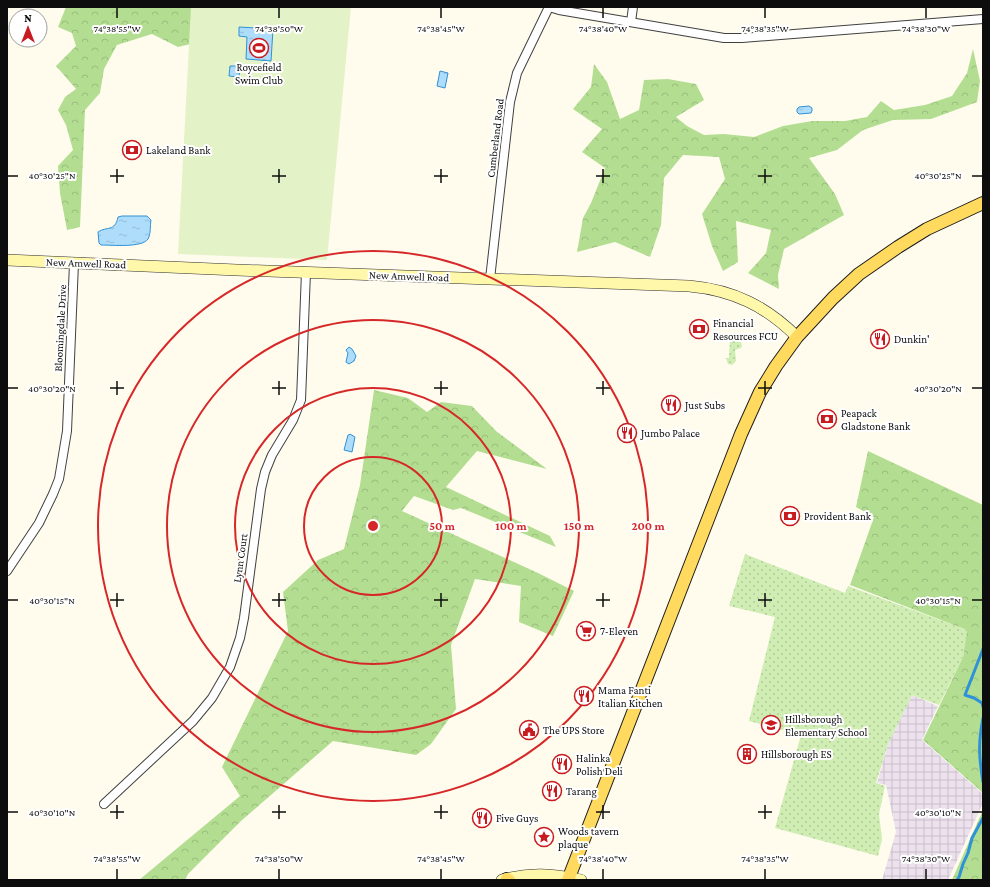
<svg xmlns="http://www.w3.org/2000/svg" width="990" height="887" font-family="'Crimson Pro',serif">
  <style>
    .industrial { fill: url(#industrial-grid) }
    .green { fill: url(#green-dots) }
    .forest { fill: url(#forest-crowns) }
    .pitch { fill: #e3f3c7 }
    .water { fill: url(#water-ripples); stroke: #2f91d7 }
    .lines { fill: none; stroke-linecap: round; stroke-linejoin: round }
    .stream { stroke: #2f91d7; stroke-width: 3 }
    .street-casing { stroke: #404040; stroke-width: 10 }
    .secondary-casing { stroke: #2f2f2f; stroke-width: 12 }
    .primary-casing { stroke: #1e1e1e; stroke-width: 14 }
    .street { stroke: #fff; stroke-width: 8 }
    .secondary { stroke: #fff7a9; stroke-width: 11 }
    .primary { stroke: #ffda5e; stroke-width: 12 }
    .ticks { fill: none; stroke: #0d0d0d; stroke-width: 1.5 }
    .ring { fill: none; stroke: #d62828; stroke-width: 2 }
    .labels { text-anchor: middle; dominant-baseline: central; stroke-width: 4; stroke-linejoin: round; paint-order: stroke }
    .poi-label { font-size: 11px; fill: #0d0d0d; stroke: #fff; text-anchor: start }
    .street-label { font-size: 11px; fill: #0d0d0d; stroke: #fff }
    .ticks-label { font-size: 10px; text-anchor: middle; fill: #0d0d0d; stroke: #fff; stroke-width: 4; stroke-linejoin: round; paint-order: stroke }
    .centre { fill: #d62828; stroke: #fff; stroke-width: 2 }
    .ring-label { font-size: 12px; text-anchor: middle; font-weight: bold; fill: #d62828; stroke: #fff; stroke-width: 4; stroke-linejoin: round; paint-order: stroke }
  </style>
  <defs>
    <pattern id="industrial-grid" width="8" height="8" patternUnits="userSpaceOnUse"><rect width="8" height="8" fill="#ece1ed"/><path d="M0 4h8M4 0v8" fill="none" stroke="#c9c0ca"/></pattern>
    <pattern id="green-dots" width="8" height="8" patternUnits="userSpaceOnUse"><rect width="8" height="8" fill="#d0edb4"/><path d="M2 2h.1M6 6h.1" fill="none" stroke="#b1ca9a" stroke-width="1.8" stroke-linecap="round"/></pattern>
    <pattern id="forest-crowns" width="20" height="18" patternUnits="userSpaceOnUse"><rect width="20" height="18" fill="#b3de92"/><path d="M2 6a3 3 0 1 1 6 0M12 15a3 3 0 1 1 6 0" fill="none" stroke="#99bd7d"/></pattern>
    <pattern id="water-ripples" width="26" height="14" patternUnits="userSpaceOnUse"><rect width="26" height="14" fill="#aeddfb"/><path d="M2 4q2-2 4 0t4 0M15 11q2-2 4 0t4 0" fill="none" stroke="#94bcd6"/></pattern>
  </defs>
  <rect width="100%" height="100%" fill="#fffcee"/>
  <polygon class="industrial" points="912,695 938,706 922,740 983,794 983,803 948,880 882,880 896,832 886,785 877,783 888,744"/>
  <g class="green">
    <polygon points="730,339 741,342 742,346 741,348 735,350 736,361 732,365 728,364 726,358 729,358"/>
    <polygon points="745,554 845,593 848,586 967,630 963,657 939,705 912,695 888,744 876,783 885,786 879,814 882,839 878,856 775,828 801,735 749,721 775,617 729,606"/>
  </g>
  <g class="forest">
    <polygon points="66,7 264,7 207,40 178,47 152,34 117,45 104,69 100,93 85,110 80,227 67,230 60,193 58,166 73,150 66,125 58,110 65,97 76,89 56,66 76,46 72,33 58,27"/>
    <polygon points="973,49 980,81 977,102 931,119 893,120 863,130 837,150 809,158 835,194 844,215 784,249 778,275 779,289 748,273 766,253 771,230 736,221 738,262 723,271 712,246 702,214 725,179 719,157 683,155 664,178 661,225 650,257 615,242 577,252 583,218 591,203 605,168 582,152 602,129 573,109 591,87 594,64 607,82 620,119 639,110 644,80 668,79 696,84 704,100 676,117 687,126 704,135 724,134 754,137 783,126 812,121 845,121 867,117 881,101 894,110 925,105 952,96 967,73"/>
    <polygon points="374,390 408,398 427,412 441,402 472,406 496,431 547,469 477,451 446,487 550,536 556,547 461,508 453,510 414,496 402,511 538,573 574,591 553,636 519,622 521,586 475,579 451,645 456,709 431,744 416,755 333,741 241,821 188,874 185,880 139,880 240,796 222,767 288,631 283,592 318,560 344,549 360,485"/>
    <polygon points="868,451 983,505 983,793 923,740 963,657 967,630 850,585 874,517 856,507"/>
    <polygon points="983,810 983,880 952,880"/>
  </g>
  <polygon class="pitch" points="191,7 351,7 327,260 178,254"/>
  <g class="water">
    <polygon points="239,27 273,29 271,61 246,59 247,37 239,36"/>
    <polygon points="230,66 240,66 239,77 229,76"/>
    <polygon points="440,71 448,73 445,88 437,86"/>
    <polygon points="809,106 812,108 812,111 811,113 799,114 797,112 797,109 799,107"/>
    <path d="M 122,216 L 147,216 L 151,220 C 150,225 151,234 148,239 C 142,248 112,245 101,245 L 99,243 L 98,232 C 107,226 115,232 118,217 Z"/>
    <polygon points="349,347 352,349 356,356 354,361 349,364 346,362 348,353 346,350"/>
    <polygon points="350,434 355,437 352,452 344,450 348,435 349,435"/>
  </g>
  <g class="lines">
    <g class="stream">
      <polyline points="983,649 965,695 974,698 982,703 983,707"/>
      <path d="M 983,718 C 978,743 979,758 983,782"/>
      <polyline points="957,880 959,877 963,864 968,853 972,838 983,818"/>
    </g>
    <defs>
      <g id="street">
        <polyline points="549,7 559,10 724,38 742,38 983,19"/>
        <polyline points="631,22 633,7"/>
        <polyline points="490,279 510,102 517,73 549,7"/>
        <polyline points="7,571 39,523 53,494 59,479 67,431 74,263"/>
        <polyline points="104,804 193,721 212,698 230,667 240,638 244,618 261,489 265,472 272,455 293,420 301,400 306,272"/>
      </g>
      <g id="secondary">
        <path d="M 7,260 L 237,270 L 689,286 C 733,290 766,306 797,337"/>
        <path d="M 502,880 C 530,872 553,874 581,880"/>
      </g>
      <g id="primary">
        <polyline points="507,879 509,880"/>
        <polyline points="568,880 710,514 741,434 760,392 776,366 797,337 833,298 859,274 898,247 927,229 983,203"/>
      </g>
    </defs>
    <use href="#street" class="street-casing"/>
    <use href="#secondary" class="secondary-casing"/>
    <use href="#primary" class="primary-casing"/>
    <use href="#street" class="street"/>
    <use href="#secondary" class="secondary"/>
    <use href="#primary" class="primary"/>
  </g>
  <path class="ticks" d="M 117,8 L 117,18M 279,8 L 279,18M 441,8 L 441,18M 603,8 L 603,18M 765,8 L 765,18M 926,8 L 926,18M 117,169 L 117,183M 279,169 L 279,183M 441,169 L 441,183M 603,169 L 603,183M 765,169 L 765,183M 8,176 L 18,176M 110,176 L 124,176M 272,176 L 286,176M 434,176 L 448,176M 596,176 L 610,176M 758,176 L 772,176M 972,176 L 982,176M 117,381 L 117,395M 279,381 L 279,395M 441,381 L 441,395M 603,381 L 603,395M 765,381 L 765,395M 8,388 L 18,388M 110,388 L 124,388M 272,388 L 286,388M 434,388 L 448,388M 596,388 L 610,388M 758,388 L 772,388M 972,388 L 982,388M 117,593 L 117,607M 279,593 L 279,607M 441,593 L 441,607M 603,593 L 603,607M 765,593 L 765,607M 8,600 L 18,600M 110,600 L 124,600M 272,600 L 286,600M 434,600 L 448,600M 596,600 L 610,600M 758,600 L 772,600M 972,600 L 982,600M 117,805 L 117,819M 279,805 L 279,819M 441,805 L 441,819M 603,805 L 603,819M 765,805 L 765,819M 8,812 L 18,812M 110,812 L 124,812M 272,812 L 286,812M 434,812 L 448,812M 596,812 L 610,812M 758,812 L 772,812M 972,812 L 982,812M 117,869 L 117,879M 279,869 L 279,879M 441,869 L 441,879M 603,869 L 603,879M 765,869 L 765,879M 926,869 L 926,879"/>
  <g class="ring">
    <circle cx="373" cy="526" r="69"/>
    <circle cx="373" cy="526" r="138"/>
    <circle cx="373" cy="526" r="206"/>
    <circle cx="373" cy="526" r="275"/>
  </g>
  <defs>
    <symbol id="stadium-ring" viewBox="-11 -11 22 22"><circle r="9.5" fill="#fff" stroke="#c81b20" stroke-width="1.5"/><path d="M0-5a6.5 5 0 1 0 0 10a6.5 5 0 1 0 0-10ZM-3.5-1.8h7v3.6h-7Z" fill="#c81b20"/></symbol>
    <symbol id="bank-ring" viewBox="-11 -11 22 22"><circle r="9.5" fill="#fff" stroke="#c81b20" stroke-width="1.5"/><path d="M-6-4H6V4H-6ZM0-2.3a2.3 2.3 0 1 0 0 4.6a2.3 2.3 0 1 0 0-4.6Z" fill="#c81b20"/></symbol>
    <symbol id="restaurant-ring" viewBox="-11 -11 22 22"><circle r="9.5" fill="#fff" stroke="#c81b20" stroke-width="1.5"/><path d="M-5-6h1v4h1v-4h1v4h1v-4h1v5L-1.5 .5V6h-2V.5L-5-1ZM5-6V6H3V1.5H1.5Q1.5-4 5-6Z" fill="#c81b20"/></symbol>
    <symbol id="supermarket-ring" viewBox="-11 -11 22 22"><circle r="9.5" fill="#fff" stroke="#c81b20" stroke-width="1.5"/><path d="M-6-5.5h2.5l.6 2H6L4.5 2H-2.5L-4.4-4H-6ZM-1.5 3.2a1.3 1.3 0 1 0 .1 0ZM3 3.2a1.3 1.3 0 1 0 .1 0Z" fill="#c81b20"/></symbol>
    <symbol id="school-ring" viewBox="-11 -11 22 22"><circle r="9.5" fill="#fff" stroke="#c81b20" stroke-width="1.5"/><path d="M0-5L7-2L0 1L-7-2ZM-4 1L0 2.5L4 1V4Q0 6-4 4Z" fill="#c81b20"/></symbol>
    <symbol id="civic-ring" viewBox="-11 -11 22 22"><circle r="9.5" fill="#fff" stroke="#c81b20" stroke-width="1.5"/><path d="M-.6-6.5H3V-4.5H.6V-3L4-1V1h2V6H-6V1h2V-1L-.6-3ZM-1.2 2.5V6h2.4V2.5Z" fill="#c81b20"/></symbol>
    <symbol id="building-ring" viewBox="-11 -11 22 22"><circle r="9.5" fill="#fff" stroke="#c81b20" stroke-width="1.5"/><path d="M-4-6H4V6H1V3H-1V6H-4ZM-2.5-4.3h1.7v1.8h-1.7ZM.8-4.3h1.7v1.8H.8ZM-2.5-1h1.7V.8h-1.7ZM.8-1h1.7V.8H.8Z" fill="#c81b20"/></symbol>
    <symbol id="sight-ring" viewBox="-11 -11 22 22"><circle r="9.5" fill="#fff" stroke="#c81b20" stroke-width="1.5"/><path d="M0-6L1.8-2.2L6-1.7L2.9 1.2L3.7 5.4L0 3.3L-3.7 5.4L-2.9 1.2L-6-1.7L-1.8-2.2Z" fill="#c81b20"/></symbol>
  </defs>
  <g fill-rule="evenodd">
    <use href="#stadium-ring" x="248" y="37" width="22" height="22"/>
    <use href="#bank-ring" x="121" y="139" width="22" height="22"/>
    <use href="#bank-ring" x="688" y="318" width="22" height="22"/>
    <use href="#restaurant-ring" x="869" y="328" width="22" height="22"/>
    <use href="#restaurant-ring" x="660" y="394" width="22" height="22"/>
    <use href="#bank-ring" x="816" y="408" width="22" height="22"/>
    <use href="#restaurant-ring" x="616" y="422" width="22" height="22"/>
    <use href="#bank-ring" x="779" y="505" width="22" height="22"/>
    <use href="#supermarket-ring" x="575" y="620" width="22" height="22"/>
    <use href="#restaurant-ring" x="573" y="685" width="22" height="22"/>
    <use href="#school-ring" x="760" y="714" width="22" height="22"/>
    <use href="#civic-ring" x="518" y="719" width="22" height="22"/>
    <use href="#building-ring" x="736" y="743" width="22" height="22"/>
    <use href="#restaurant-ring" x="551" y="753" width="22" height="22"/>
    <use href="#restaurant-ring" x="541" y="780" width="22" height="22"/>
    <use href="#restaurant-ring" x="471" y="807" width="22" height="22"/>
    <use href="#sight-ring" x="533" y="826" width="22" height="22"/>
  </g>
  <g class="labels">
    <g class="poi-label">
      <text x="259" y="67" text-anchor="middle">Roycefield<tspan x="259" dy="13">Swim Club</tspan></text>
      <text x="146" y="150">Lakeland Bank</text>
      <text x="713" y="323">Financial<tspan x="713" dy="13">Resources FCU</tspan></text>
      <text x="894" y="339">Dunkin'</text>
      <text x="685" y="405">Just Subs</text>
      <text x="841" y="413">Peapack<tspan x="841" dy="13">Gladstone Bank</tspan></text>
      <text x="641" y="433">Jumbo Palace</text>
      <text x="804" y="516">Provident Bank</text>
      <text x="600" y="631">7-Eleven</text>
      <text x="598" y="690">Mama Fanti<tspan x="598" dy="13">Italian Kitchen</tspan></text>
      <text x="785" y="719">Hillsborough<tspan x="785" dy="13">Elementary School</tspan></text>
      <text x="543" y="730">The UPS Store</text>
      <text x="761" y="754">Hillsborough ES</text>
      <text x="576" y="758">Halinka<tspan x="576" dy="13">Polish Deli</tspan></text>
      <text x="566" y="791">Tarang</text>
      <text x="496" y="818">Five Guys</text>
      <text x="558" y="831">Woods tavern<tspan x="558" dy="13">plaque</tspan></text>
    </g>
    <g class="street-label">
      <text transform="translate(495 138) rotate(-83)">Cumberland Road</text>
      <text transform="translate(86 263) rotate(2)">New Amwell Road</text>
      <text transform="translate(409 276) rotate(2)">New Amwell Road</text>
      <text transform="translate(60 328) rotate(-87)">Bloomingdale Drive</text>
      <text transform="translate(240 558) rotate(-82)">Lynn Court</text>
    </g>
  </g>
  <g class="ticks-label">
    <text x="117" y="32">74°38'55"W</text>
    <text x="279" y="32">74°38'50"W</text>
    <text x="441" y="32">74°38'45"W</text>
    <text x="603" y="32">74°38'40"W</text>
    <text x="765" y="32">74°38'35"W</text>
    <text x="926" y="32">74°38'30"W</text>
    <text x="52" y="179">40°30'25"N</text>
    <text x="938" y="179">40°30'25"N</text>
    <text x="52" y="392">40°30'20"N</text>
    <text x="938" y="392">40°30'20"N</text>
    <text x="52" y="604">40°30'15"N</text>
    <text x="938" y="604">40°30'15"N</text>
    <text x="52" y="816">40°30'10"N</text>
    <text x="938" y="816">40°30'10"N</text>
    <text x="117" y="862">74°38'55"W</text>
    <text x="279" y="862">74°38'50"W</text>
    <text x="441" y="862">74°38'45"W</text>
    <text x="603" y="862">74°38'40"W</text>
    <text x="765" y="862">74°38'35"W</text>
    <text x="926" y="862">74°38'30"W</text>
  </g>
  <circle cx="373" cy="526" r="6" class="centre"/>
  <g class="ring-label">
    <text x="442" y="530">50 m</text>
    <text x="511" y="530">100 m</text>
    <text x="579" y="530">150 m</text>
    <text x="648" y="530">200 m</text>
  </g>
  <rect width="990" height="887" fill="none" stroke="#0d0d0d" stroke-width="16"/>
  <g transform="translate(28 28)"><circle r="19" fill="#ffffff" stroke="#9e9e9e"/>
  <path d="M0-3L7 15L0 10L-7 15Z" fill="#c81b20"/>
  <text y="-6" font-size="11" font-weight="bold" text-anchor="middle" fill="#0d0d0d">N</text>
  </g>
</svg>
